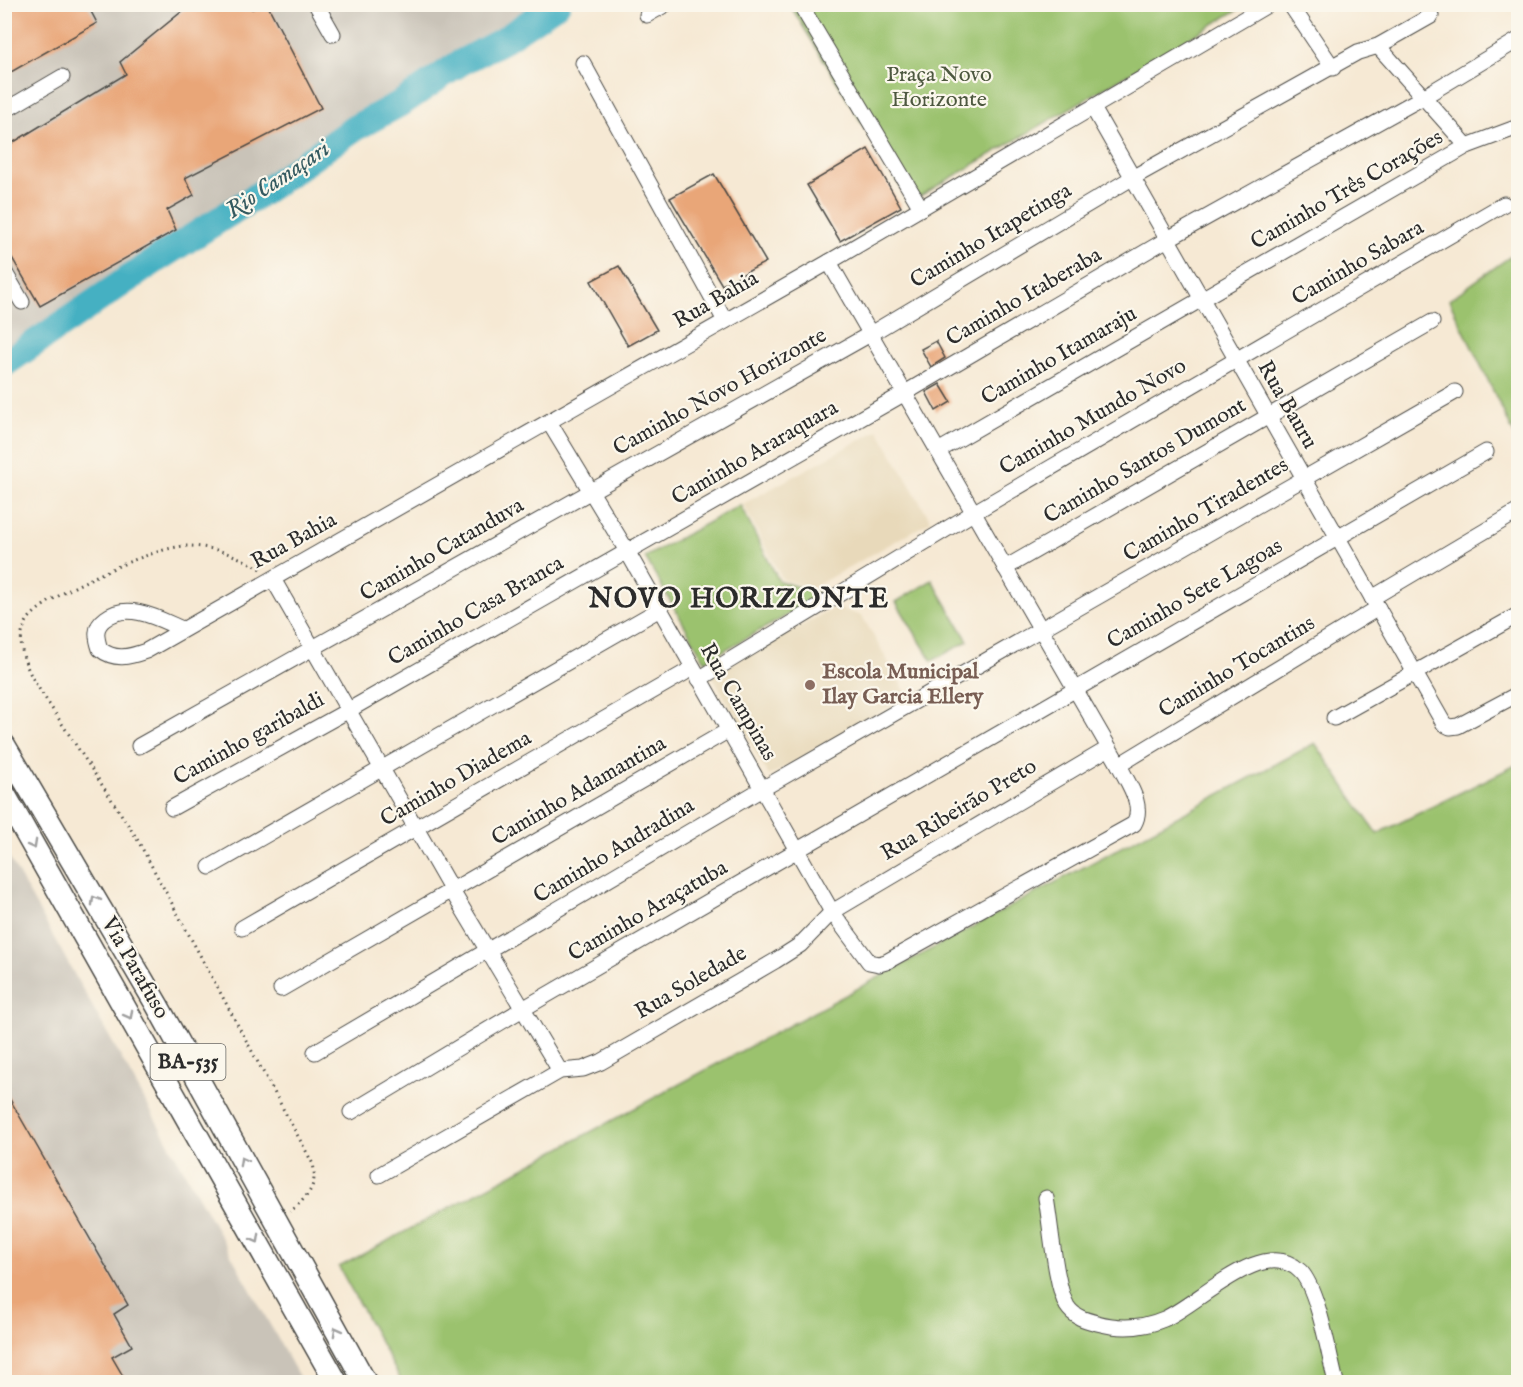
<svg xmlns="http://www.w3.org/2000/svg" width="1523" height="1387" font-family="'IM FELL English',serif">
  <style>
    .built { fill: #e8d9ba }
    .industrial { fill: #c9c3b8 }
    .green { fill: #9bc26e; stroke: #63764c; stroke-width: 1.5 }
    .lines { fill: none; stroke-linecap: round; stroke-linejoin: round }
    .river { stroke: #44b0c2; stroke-width: 27 }
    .building { fill: #e9a678 }
    .minor-casing { stroke: #494844; stroke-width: 17 }
    .highway-casing { stroke: #494844; stroke-width: 25 }
    .path { stroke: #494844; stroke-width: 3; stroke-dasharray: 1.5 4.5; stroke-linecap: butt }
    .minor { stroke: #fff; stroke-width: 15 }
    .highway { stroke: #fff; stroke-width: 22 }
    .oneway { stroke: #a0a0a0 }
    .education-dot { fill: #8d6e63; stroke: #fbf7ec; stroke-width: 2 }
    .labels { text-anchor: middle; dominant-baseline: central; stroke-width: 4.5; stroke-linejoin: round; paint-order: stroke }
    .shield { fill: #fbf7ec; stroke: #696865; stroke-width: 1.5 }
    .shield-label { font-size: 21px; font-weight: bold; fill: #2b2b2b }
    .park-label { font-size: 22px; fill: #4d583f; stroke: #fbf7ec }
    .street-label { font-size: 22px; fill: #2b2b2b; stroke: #fbf7ec }
    .education-label { font-size: 22px; font-weight: bold; fill: #785e54; stroke: #fbf7ec; text-anchor: start }
    .water-label { font-size: 24px; font-style: italic; fill: #345a60; stroke: #fbf7ec }
    .district-label { font-size: 28px; font-weight: bold; letter-spacing: 1.5px; fill: #2b2b2b; stroke: #fbf7ec }
  </style>
  <rect width="100%" height="100%" fill="#fbf7ec"/>
  <filter id="ink" filterUnits="userSpaceOnUse"><feTurbulence type="fractalNoise" baseFrequency=".0167" numOctaves="2"/><feDisplacementMap in="SourceGraphic" scale="12" xChannelSelector="R" yChannelSelector="G"/><feConvolveMatrix kernelMatrix="1 2 1 2 8 2 1 2 1" color-interpolation-filters="sRGB"/></filter>
  <filter id="wash" filterUnits="userSpaceOnUse"><feTurbulence type="fractalNoise" baseFrequency=".008" numOctaves="4" result="noise"/><feDisplacementMap in="SourceGraphic" scale="24" xChannelSelector="R" yChannelSelector="G"/><feGaussianBlur stdDeviation="1.35" result="paint"/><feColorMatrix in="noise" values="0 0 0 0 0 0 0 0 0 0 0 0 0 0 0 0 0 1.4 0 .05"/><feComposite in="paint" operator="in"/></filter>
  <g filter="url(#wash)">
    <rect width="100%" height="100%" fill="#f6e9d4"/>
    <g class="built">
      <polygon points="878,430 931,521 812,588 782,579 743,504"/>
      <polygon points="835,607 862,616 908,696 769,776 712,675"/>
    </g>
    <g class="industrial">
      <polygon points="5,5 567,5 5,368"/>
      <polygon points="5,850 302,1382 5,1382"/>
    </g>
    <g class="green">
      <polygon points="790,5 1246,5 910,202"/>
      <polygon points="1518,251 1518,442 1449,300"/>
      <polygon points="740,505 779,581 824,595 705,661 645,557"/>
      <polygon points="932,580 968,641 932,661 896,602"/>
      <polygon points="1315,743 1377,834 1518,764 1518,1382 402,1382 339,1267"/>
    </g>
    <g class="lines">
      <polyline class="river" points="4,364 159,258 263,192 353,129 403,102 460,63 502,41 557,4"/>
    </g>
    <g id="blocks">
      <g class="building">
        <polygon points="4,4 87,4 97,23 4,76"/>
        <polygon points="191,4 250,4 252,9 267,4 321,108 185,178 194,195 167,210 176,230 40,306 4,244 4,148 126,74 120,62"/>
        <polygon points="868,149 901,207 840,241 807,185"/>
        <polygon points="714,174 766,262 722,285 670,198"/>
        <polygon points="619,266 657,330 628,346 591,281"/>
        <polygon points="936,341 945,358 931,367 921,349"/>
        <polygon points="940,384 951,402 936,411 926,392"/>
        <polygon points="4,1089 128,1305 114,1314 132,1346 112,1357 127,1383 4,1383"/>
      </g>
    </g>
  </g>
  <g filter="url(#ink)">
    <use href="#blocks" fill-opacity="0" stroke="#494844" stroke-width="1.5"/>
    <g class="lines">
      <defs>
        <g id="minor">
          <polyline points="316,4 333,34"/>
          <polyline points="800,4 921,208"/>
          <polyline points="1290,4 1333,68"/>
          <polyline points="647,15 666,4"/>
          <polyline points="1378,46 1467,146"/>
          <polyline points="583,63 725,321"/>
          <polyline points="1093,108 1444,724 1450,727 1458,726 1518,694"/>
          <polyline points="4,111 62,77"/>
          <polyline points="4,271 22,302"/>
          <path d="M 549,422 L 627,551 L 832,912 L 869,962 L 879,964 L 886,962 L 1134,824 C 1145,805 1127,782 1119,765 L 829,262"/>
          <polyline points="938,451 1467,146 1518,127"/>
          <polyline points="1005,568 1432,322"/>
          <polyline points="273,579 452,891 560,1071"/>
          <polyline points="1372,598 1517,512"/>
          <path d="M 182,629 C 159,619 128,601 105,619 C 94,627 96,637 100,649 C 115,661 129,657 146,651 L 829,262 L 1269,4"/>
          <polyline points="699,679 973,513 1504,204"/>
          <polyline points="1334,718 1518,615"/>
          <polyline points="139,746 872,333 1132,178 1358,52 1378,46 1431,16"/>
          <polyline points="1119,765 1378,608"/>
          <polyline points="172,808 349,710 905,393 1166,240 1425,96 1518,40"/>
          <polyline points="210,867 660,609"/>
          <polyline points="242,928 693,668"/>
          <polyline points="281,989 729,730"/>
          <polyline points="315,1052 762,789 1455,392"/>
          <polyline points="351,1112 521,1010 1486,452"/>
          <polyline points="379,1175 560,1071 583,1069 601,1062 775,961 800,945 832,912 1109,748"/>
          <path d="M 1046,1198 C 1051,1225 1055,1285 1067,1306 C 1074,1317 1085,1320 1097,1323 C 1119,1329 1143,1328 1164,1319 C 1199,1304 1263,1235 1300,1271 C 1318,1288 1329,1356 1336,1382"/>
        </g>
        <g id="highway">
          <polyline points="4,745 157,1005 365,1382"/>
          <polyline points="4,794 336,1382"/>
        </g>
      </defs>
      <use href="#minor" class="minor-casing"/>
      <use href="#highway" class="highway-casing"/>
      <path class="path" d="M 261,569 C 239,556 213,546 187,546 C 157,545 42,596 27,621 C 15,641 24,662 34,681 L 136,837 L 313,1164 C 318,1187 307,1197 290,1212"/>
      <use href="#minor" class="minor"/>
      <use href="#highway" class="highway"/>
    </g>
    <defs><path id="oneway-chevron" d="M-2-3.5L2.5 0L-2 3.5" fill="none" stroke-width="1.6" stroke-linecap="round" stroke-linejoin="round" transform="scale(1.5)"/></defs>
    <g class="oneway">
      <use href="#oneway-chevron" transform="translate(33 845) rotate(61)"/>
      <use href="#oneway-chevron" transform="translate(95 900) rotate(-120)"/>
      <use href="#oneway-chevron" transform="translate(129 1015) rotate(61)"/>
      <use href="#oneway-chevron" transform="translate(243 1161) rotate(-119)"/>
      <use href="#oneway-chevron" transform="translate(256 1239) rotate(61)"/>
      <use href="#oneway-chevron" transform="translate(337 1331) rotate(-119)"/>
    </g>
  </g>
  <circle class="education-dot" cx="810" cy="685" r="6"/>
  <g class="labels">
    <rect class="shield" x="150.5" y="1044" width="75" height="36" rx="4.5"/>
    <g class="shield-label">
      <text x="188" y="1062">BA-535</text>
    </g>
    <g class="park-label">
      <text x="939" y="75">Praça Novo<tspan x="939" dy="25">Horizonte</tspan></text>
    </g>
    <g class="street-label">
      <text transform="translate(1347 190) rotate(-30)">Caminho Três Corações</text>
      <text transform="translate(991 236) rotate(-31)">Caminho Itapetinga</text>
      <text transform="translate(1358 263) rotate(-30)">Caminho Sabara</text>
      <text transform="translate(1024 297) rotate(-30)">Caminho Itaberaba</text>
      <text transform="translate(716 300) rotate(-30)">Rua Bahia</text>
      <text transform="translate(1059 356) rotate(-30)">Caminho Itamaraju</text>
      <text transform="translate(720 392) rotate(-29)">Caminho Novo Horizonte</text>
      <text transform="translate(1287 405) rotate(60)">Rua Bauru</text>
      <text transform="translate(1093 417) rotate(-30)">Caminho Mundo Novo</text>
      <text transform="translate(755 453) rotate(-30)">Caminho Araraquara</text>
      <text transform="translate(1145 461) rotate(-30)">Caminho Santos Dumont</text>
      <text transform="translate(1206 510) rotate(-30)">Caminho Tiradentes</text>
      <text transform="translate(294 541) rotate(-29)">Rua Bahia</text>
      <text transform="translate(442 550) rotate(-30)">Caminho Catanduva</text>
      <text transform="translate(1195 594) rotate(-30)">Caminho Sete Lagoas</text>
      <text transform="translate(476 611) rotate(-30)">Caminho Casa Branca</text>
      <text transform="translate(1237 667) rotate(-31)">Caminho Tocantins</text>
      <text transform="translate(738 702) rotate(60)">Rua Campinas</text>
      <text transform="translate(249 739) rotate(-29)">Caminho garibaldi</text>
      <text transform="translate(456 779) rotate(-30)">Caminho Diadema</text>
      <text transform="translate(579 791) rotate(-30)">Caminho Adamantina</text>
      <text transform="translate(959 810) rotate(-31)">Rua Ribeirão Preto</text>
      <text transform="translate(614 851) rotate(-31)">Caminho Andradina</text>
      <text transform="translate(648 911) rotate(-30)">Caminho Araçatuba</text>
      <text transform="translate(135 968) rotate(60)">Via Parafuso</text>
      <text transform="translate(691 983) rotate(-30)">Rua Soledade</text>
    </g>
    <g class="education-label">
      <text x="822" y="672">Escola Municipal<tspan x="822" dy="25">Ilay Garcia Ellery</tspan></text>
    </g>
    <g class="water-label">
      <text transform="translate(278 180) rotate(-34)">Rio Camaçari</text>
    </g>
    <g class="district-label">
      <text x="739" y="599">NOVO HORIZONTE</text>
    </g>
  </g>
  <rect width="1523" height="1387" fill="none" stroke="#fbf7ec" stroke-width="24"/>
</svg>
